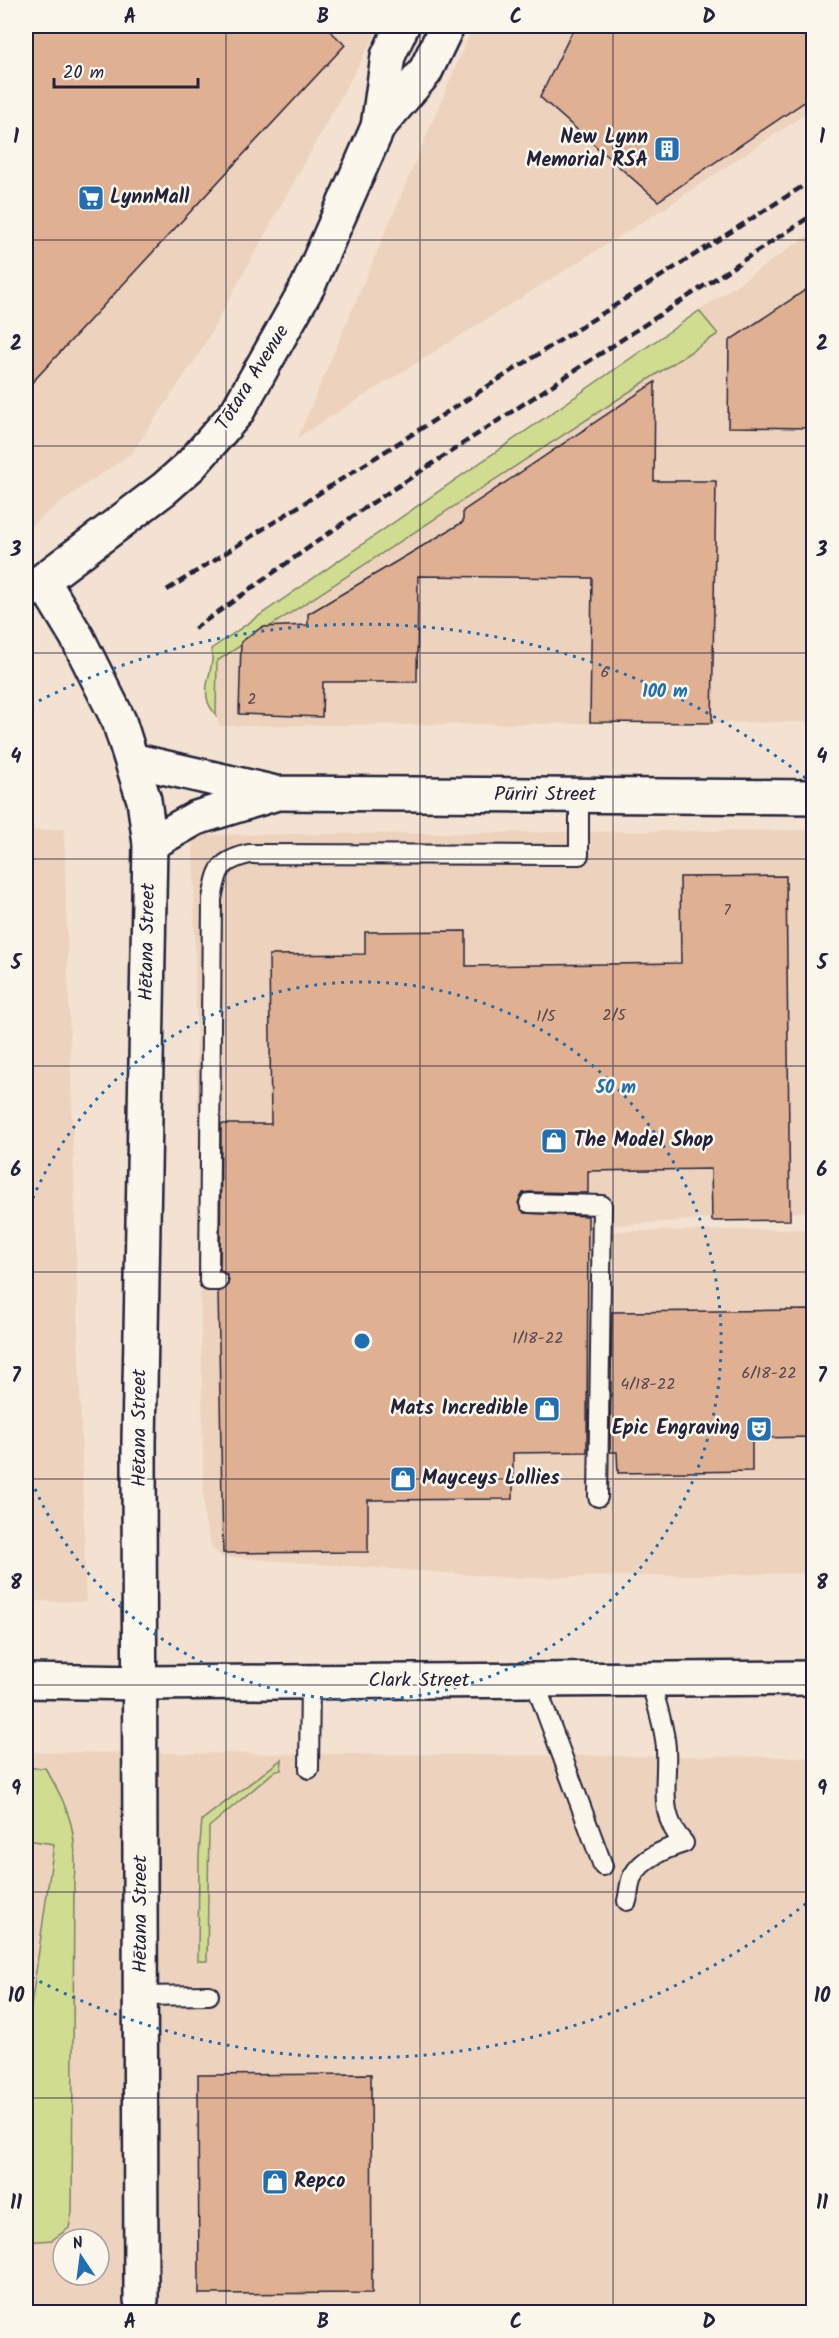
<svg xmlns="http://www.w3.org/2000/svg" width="839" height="2338" font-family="Kalam,sans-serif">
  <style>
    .built { fill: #edd3be; fill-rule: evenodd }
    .green { fill: #d0dd90; stroke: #798066; stroke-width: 1.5 }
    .building { fill: #e0b092; stroke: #22223b; stroke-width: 1.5 }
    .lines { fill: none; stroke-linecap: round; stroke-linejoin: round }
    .service-casing { stroke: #22223b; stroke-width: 22 }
    .minor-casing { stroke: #22223b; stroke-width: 38 }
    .tertiary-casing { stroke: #22223b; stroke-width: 38 }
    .primary-casing { stroke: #22223b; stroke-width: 38 }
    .service { stroke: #fbf7ec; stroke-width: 18 }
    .minor { stroke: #fbf7ec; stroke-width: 33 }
    .tertiary { stroke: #fbf7ec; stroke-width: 33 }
    .primary { stroke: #fbf7ec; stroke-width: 33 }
    .rail { stroke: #22223b; stroke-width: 4.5; stroke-dasharray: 9 4.5; stroke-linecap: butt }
    .grid { fill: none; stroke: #22223b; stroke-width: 1.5; stroke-opacity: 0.55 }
    .ring { fill: none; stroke: #1f6fb2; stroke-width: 3; stroke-dasharray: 3 6 }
    .labels { text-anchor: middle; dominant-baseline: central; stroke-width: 5; stroke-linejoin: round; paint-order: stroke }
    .number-label { font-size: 16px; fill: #524651 }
    .poi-label { font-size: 20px; font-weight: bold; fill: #22223b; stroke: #fbf7ec; text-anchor: start }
    .street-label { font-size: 20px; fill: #22223b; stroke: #fbf7ec }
    .centre { fill: #1f6fb2; stroke: #fbf7ec; stroke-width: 3 }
    .ring-label { font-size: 18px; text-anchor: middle; font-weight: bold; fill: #1f6fb2; stroke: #fbf7ec; stroke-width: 5; stroke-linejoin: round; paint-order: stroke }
    .neatline { fill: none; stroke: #22223b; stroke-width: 2 }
    .grid-label { font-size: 20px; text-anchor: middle; font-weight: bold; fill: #22223b }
  </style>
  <rect width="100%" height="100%" fill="#f3e2d1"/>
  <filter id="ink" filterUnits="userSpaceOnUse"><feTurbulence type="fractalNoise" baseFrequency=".0167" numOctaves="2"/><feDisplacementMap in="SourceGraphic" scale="12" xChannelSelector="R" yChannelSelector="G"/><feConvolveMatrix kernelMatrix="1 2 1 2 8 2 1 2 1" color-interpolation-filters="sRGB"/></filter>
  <g filter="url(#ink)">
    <g class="built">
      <polygon points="26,26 380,26 198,356 131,454 82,487 26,529"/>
      <polygon points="473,26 813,26 813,109 665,208 298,437"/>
      <polygon points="813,232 813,722 219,726 216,715 217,662 718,334 699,311"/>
      <polygon points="64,829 86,1602 26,1601 26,831"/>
      <polygon points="813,830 813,1211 527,1232 813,1229 813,1573 513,1578 222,1557 212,1548 204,1518 193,835"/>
      <path d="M 26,1752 L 813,1757 L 813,2312 L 26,2312 ZM 63,2239 L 99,2239 L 99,2275 L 63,2275 Z"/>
    </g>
    <g class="green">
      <path d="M 699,311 L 718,334 L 217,661 L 216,715 C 213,711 209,706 208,702 C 202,684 216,666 211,649 Z"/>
      <polygon points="282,1759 281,1770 276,1770 209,1827 207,1961 198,1961 199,1855 202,1820"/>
      <path d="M 26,1768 L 45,1768 C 71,1809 78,1836 74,1883 L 72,2212 L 69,2228 L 52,2240 L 26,2242 L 26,2042 L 54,1844 L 27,1840 L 30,1810 L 26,1809 Z"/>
    </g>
    <g class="building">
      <polygon points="26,26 325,26 345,45 26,389"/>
      <polygon points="575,26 813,26 813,96 658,201 540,97"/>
      <polygon points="813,285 813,428 728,427 729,341"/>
      <polygon points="655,382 654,481 716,481 712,723 590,722 592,578 418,576 417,682 323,682 322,717 239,714 241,642 262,627 308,625 308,614 463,522 463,511"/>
      <polygon points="786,876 790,1220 712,1221 711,1169 588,1171 588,1193 529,1192 523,1193 518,1203 524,1213 588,1216 587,1452 513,1453 513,1499 368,1500 368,1552 223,1553 218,1292 227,1287 229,1280 227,1275 220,1270 221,1124 271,1124 269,955 365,954 365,932 466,931 466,966 681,963 680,877"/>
      <polygon points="813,1310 813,1437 752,1438 752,1471 618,1473 617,1452 610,1452 612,1312"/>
      <polygon points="371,2074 372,2293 199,2294 198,2075"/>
    </g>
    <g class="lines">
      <defs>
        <g id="service">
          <polyline points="529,1203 602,1205 598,1497"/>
          <path d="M 218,1281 L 209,1281 L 212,899 C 218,870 217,862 249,854 L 579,855 L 579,795"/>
          <polyline points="534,1680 603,1866"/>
          <polyline points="309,1769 310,1681"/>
          <path d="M 627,1901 C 629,1894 629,1884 632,1877 C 642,1858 665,1849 684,1843 C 657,1815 668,1783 666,1749 C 665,1726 655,1701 650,1679"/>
          <polyline points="141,1996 209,1995"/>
        </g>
        <g id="minor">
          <polyline points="43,581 77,637 119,721 144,800 150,844 139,1442 141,2300"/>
          <polyline points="132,760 276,793 814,797"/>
          <polyline points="150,844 196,818 274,794"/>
        </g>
        <g id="tertiary">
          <polyline points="378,127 425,72 447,26"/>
          <polyline points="26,593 164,489 191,465 237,412 308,286 378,127 388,56 402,26"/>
        </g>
        <polyline id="primary" points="26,1681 141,1683 814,1678"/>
      </defs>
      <use href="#service" class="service-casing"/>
      <use href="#minor" class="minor-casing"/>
      <use href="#tertiary" class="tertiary-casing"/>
      <use href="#primary" class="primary-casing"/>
      <use href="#service" class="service"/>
      <use href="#minor" class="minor"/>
      <use href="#tertiary" class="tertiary"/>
      <use href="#primary" class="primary"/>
      <g class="rail">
        <polyline points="167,590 814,179"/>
        <polyline points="194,629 363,509 814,214"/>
      </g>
    </g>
  </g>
  <path class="grid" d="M 226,26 L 226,2312M 420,26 L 420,2312M 613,26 L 613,2312M 26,240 L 814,240M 26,446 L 814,446M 26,653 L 814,653M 26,859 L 814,859M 26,1066 L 814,1066M 26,1272 L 814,1272M 26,1479 L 814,1479M 26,1685 L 814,1685M 26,1892 L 814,1892M 26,2098 L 814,2098"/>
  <g class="ring">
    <path d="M26 1215A359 359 0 1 1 26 1467"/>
    <path d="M813 1898A717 717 0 0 1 31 1977M31 705A717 717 0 0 1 813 784"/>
  </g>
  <defs>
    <symbol id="building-square" viewBox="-11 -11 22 22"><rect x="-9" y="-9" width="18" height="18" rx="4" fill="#1f6fb2" stroke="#fbf7ec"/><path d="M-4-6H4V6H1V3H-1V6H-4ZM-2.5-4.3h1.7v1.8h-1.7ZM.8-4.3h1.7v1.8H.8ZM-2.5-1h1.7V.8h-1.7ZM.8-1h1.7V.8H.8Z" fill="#fff"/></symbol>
    <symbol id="supermarket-square" viewBox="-11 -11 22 22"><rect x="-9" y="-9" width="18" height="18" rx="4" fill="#1f6fb2" stroke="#fbf7ec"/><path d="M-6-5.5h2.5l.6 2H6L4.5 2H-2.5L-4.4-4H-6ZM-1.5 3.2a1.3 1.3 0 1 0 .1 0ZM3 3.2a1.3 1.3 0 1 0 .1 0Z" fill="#fff"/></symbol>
    <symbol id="shop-square" viewBox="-11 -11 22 22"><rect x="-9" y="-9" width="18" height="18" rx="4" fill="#1f6fb2" stroke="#fbf7ec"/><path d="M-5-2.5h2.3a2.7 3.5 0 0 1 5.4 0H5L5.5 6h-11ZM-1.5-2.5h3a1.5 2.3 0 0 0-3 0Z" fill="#fff"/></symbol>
    <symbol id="theatre-square" viewBox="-11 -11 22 22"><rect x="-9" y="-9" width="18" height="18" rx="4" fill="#1f6fb2" stroke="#fbf7ec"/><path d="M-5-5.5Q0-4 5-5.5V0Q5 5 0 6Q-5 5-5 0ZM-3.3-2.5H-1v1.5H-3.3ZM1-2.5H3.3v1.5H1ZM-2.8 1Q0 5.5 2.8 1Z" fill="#fff"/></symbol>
  </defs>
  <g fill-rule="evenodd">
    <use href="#building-square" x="652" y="134" width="30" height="30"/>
    <use href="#supermarket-square" x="76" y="183" width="30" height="30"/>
    <use href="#shop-square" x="539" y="1126" width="30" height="30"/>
    <use href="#shop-square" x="532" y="1394" width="30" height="30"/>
    <use href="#theatre-square" x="744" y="1414" width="30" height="30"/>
    <use href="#shop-square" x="388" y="1464" width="30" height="30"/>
    <use href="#shop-square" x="260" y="2167" width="30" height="30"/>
  </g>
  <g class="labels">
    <g class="number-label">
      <text x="605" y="672">6</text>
      <text x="252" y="699">2</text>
      <text x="727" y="910">7</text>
      <text x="614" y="1015">2/5</text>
      <text x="546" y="1016">1/5</text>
      <text x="538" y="1338">1/18-22</text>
      <text x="769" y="1373">6/18-22</text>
      <text x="648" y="1384">4/18-22</text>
    </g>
    <g class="poi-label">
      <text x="648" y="138" text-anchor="end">New Lynn<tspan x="648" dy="23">Memorial RSA</tspan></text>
      <text x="110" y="198">LynnMall</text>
      <text x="574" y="1141">The Model Shop</text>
      <text x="528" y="1409" text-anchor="end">Mats Incredible</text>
      <text x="740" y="1429" text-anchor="end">Epic Engraving</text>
      <text x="422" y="1479">Mayceys Lollies</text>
      <text x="294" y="2182">Repco</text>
    </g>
    <g class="street-label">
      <text transform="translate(253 378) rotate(-58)">Tōtara Avenue</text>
      <text x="545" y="795">Pūriri Street</text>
      <text transform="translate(148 942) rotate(-89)">Hētana Street</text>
      <text transform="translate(140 1428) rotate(-90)">Hētana Street</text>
      <text x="419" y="1681">Clark Street</text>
      <text transform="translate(141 1914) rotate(-90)">Hētana Street</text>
    </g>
  </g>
  <circle cx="362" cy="1341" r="9" class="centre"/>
  <g class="ring-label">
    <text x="665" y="697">100 m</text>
    <text x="616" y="1093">50 m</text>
  </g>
  <rect width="839" height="2338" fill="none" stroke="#fbf7ec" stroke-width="66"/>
  <g transform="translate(81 2257) rotate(347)"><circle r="28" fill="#fbf7ec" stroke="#a4a2a5" stroke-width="1.5"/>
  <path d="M0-4.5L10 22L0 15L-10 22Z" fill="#1f6fb2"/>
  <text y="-9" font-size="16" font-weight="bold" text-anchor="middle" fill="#22223b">N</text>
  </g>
  <path d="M54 78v9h144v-9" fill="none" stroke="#22223b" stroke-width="3"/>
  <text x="63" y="78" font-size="18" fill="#22223b" stroke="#fbf7ec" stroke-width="4.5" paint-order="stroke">20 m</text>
  <rect x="33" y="33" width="773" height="2272" class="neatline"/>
  <g class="grid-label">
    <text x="130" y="23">A</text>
    <text x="323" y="23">B</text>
    <text x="516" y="23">C</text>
    <text x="709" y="23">D</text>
    <text x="16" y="143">1</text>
    <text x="822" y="143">1</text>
    <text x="16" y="350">2</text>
    <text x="822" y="350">2</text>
    <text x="16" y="556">3</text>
    <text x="822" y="556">3</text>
    <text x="16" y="763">4</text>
    <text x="822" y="763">4</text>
    <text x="16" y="969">5</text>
    <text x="822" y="969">5</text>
    <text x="16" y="1176">6</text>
    <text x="822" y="1176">6</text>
    <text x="16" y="1382">7</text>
    <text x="822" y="1382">7</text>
    <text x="16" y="1589">8</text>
    <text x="822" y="1589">8</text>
    <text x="16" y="1795">9</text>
    <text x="822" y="1795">9</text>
    <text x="16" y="2002">10</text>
    <text x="822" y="2002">10</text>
    <text x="16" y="2209">11</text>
    <text x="822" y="2209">11</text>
    <text x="130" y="2328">A</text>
    <text x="323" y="2328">B</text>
    <text x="516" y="2328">C</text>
    <text x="709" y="2328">D</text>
  </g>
</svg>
